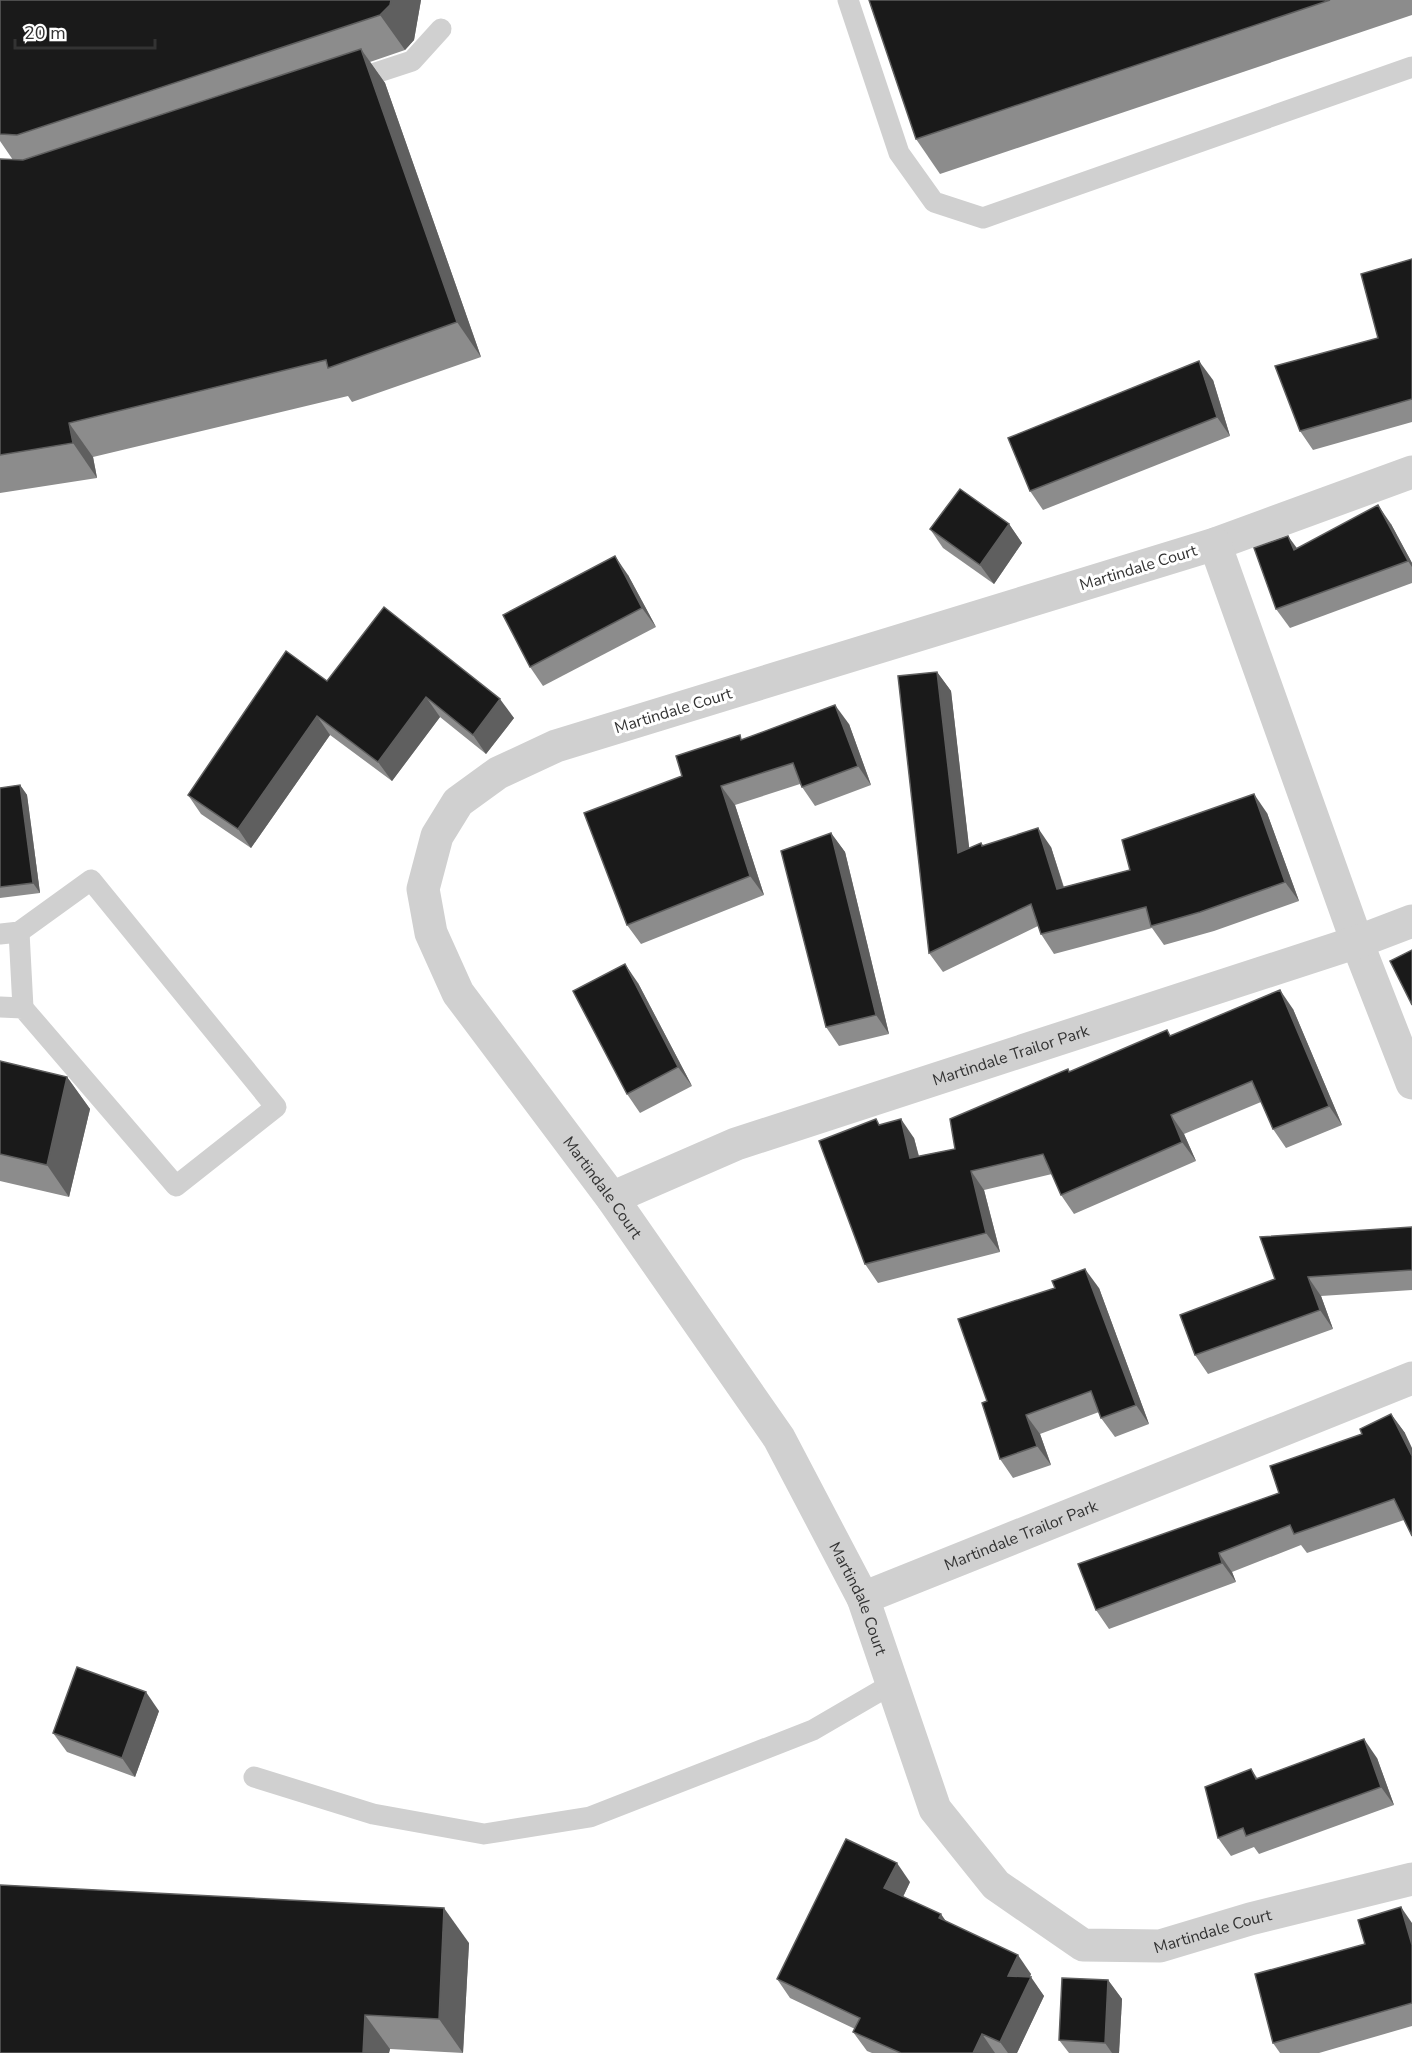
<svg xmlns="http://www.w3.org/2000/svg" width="1412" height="2053" font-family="'Nunito Sans',sans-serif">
	<rect width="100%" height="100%" fill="#fff"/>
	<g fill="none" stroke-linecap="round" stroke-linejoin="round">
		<g stroke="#d0d0d0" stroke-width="21">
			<path d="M 848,0 L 899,153 L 934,202 L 983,218 L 1412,67"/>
			<path d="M 351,81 L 412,61 L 441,29"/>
			<path d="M 19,932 L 23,1008"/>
			<path d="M 0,934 L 19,932 L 91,880 L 276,1107 L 176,1186 L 23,1008 L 0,1007"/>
			<path d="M 254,1777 L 373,1814 L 484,1834 L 590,1817 L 813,1730 L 892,1684"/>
		</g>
		<g stroke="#d0d0d0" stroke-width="33">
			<path id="s1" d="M 1412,472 L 1215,544 L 556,746 L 498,773 L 458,802 L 437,836 L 423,889 L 431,933 L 458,993 L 612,1198 L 779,1438 L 863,1598 L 935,1809 L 996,1885 L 1083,1945 L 1160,1946 L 1250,1919 L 1412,1879"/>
			<path d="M 1215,544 L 1357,942 L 1412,1083"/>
			<path id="s2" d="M 612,1198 L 736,1144 L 1357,942 L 1412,921"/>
			<path id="s3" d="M 863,1598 L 1412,1378"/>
		</g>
	</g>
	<g fill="#8c8c8c">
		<path d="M 0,0 L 421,0 L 414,40 L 405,50 L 370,62 L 385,83 L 481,357 L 352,402 L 348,396 L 93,457 L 97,478 L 0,493 L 0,159 L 13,160 L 0,141 Z"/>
		<path d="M 869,0 L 1412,0 L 1412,15 L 940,174 L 916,139 Z"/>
		<path d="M 1412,259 L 1412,422 L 1313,450 L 1300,431 L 1378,338 Z"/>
		<path d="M 1213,380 L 1230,436 L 1043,510 L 1030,491 Z"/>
		<path d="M 1009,524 L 1022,543 L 994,584 L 943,548 L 930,529 Z"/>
		<path d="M 1391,524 L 1412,563 L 1412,583 L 1290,628 L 1276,609 L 1297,548 Z"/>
		<path d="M 628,575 L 656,627 L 543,686 L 530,667 Z"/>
		<path d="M 384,607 L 514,718 L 486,754 L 440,717 L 392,781 L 330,735 L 251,848 L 201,814 L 188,795 L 327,681 Z"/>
		<path d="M 937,672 L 951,691 L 969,848 L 981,843 L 983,845 L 1051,847 L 1064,887 L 1130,870 L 1267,813 L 1299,901 L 1214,931 L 1164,945 L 1152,928 L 1054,954 L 1041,934 L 1038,926 L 943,972 L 929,953 Z"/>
		<path d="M 849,724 L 871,785 L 815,806 L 802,787 L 800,784 L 735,805 L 764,895 L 641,944 L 627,925 L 682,776 L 743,739 Z"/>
		<path d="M 20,785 L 27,795 L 40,893 L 0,898 L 0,788 Z"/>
		<path d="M 831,833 L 845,852 L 889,1034 L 839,1046 L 826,1027 Z"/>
		<path d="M 638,983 L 692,1086 L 640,1113 L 627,1094 Z"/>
		<path d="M 1293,1009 L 1342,1125 L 1286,1148 L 1273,1129 L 1261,1102 L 1184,1134 L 1196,1161 L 1074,1214 L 1061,1195 L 1052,1174 L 984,1190 L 1000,1252 L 878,1283 L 865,1264 L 880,1125 L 914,1138 L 919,1156 L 955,1149 L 1068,1069 L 1070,1072 L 1171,1035 Z"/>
		<path d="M 0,1061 L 67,1077 L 90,1109 L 69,1197 L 0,1181 Z"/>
		<path d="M 1412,1227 L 1412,1290 L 1321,1296 L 1333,1329 L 1208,1374 L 1195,1355 L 1180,1315 Z"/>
		<path d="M 1099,1288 L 1149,1424 L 1115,1437 L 1101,1418 L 1099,1412 L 1040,1434 L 1051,1465 L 1013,1478 L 1000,1459 L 987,1401 Z"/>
		<path d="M 1391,1414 L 1405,1433 L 1404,1520 L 1307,1553 L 1301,1545 L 1232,1572 L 1236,1582 L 1109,1629 L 1096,1610 L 1279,1493 Z"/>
		<path d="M 159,1711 L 135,1777 L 67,1752 L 53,1733 Z"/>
		<path d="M 1377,1758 L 1394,1805 L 1259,1854 L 1254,1847 L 1231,1856 L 1218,1838 L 1251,1769 L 1258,1779 Z"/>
		<path d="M 910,1882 L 903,1897 L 946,1921 L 1031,1974 L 1030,1977 L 1044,1996 L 1017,2053 L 872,2053 L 867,2051 L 853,2032 L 855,2029 L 790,1998 L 777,1979 Z"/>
		<path d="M 1412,1923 L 1412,2026 L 1319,2053 L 1280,2053 L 1273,2043 L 1365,1944 Z"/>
		<path d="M 469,1943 L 463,2053 L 390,2049 L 389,2053 L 0,2053 Z"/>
		<path d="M 1108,1980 L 1122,1999 L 1119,2053 L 1069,2053 L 1059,2040 Z"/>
	</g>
	<g fill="#5f5f5f">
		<path d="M 391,0 L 421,0 L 414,40 L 405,50 L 380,15 Z"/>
		<path d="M 361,49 L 385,83 L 481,357 L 457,322 Z"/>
		<path d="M 1199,361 L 1213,380 L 1230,436 L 1217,417 Z"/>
		<path d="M 69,423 L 93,457 L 97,478 L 73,443 Z"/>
		<path d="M 1378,505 L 1391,524 L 1412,563 L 1412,567 L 1408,561 Z"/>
		<path d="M 1009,524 L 1022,543 L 994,584 L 980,565 Z"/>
		<path d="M 1288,536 L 1302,555 L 1294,550 Z"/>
		<path d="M 615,556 L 628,575 L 656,627 L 642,608 Z"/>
		<path d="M 937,672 L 951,691 L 972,872 L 958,853 Z"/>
		<path d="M 426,697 L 440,717 L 392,781 L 378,762 Z"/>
		<path d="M 500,699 L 514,718 L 486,754 L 473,735 Z"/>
		<path d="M 835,705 L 849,724 L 871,785 L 858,766 Z"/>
		<path d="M 317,716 L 330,735 L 251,848 L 238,829 Z"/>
		<path d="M 20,785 L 27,795 L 40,893 L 33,883 Z"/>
		<path d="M 721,786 L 735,805 L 764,895 L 750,876 Z"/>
		<path d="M 1254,794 L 1267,813 L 1299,901 L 1285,882 Z"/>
		<path d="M 1038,828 L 1051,847 L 1070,908 L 1057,889 Z"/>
		<path d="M 831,833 L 845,852 L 889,1034 L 876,1015 Z"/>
		<path d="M 625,964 L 638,983 L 692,1086 L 678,1067 Z"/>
		<path d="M 1280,990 L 1293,1009 L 1342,1125 L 1329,1106 Z"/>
		<path d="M 67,1077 L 90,1109 L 69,1197 L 47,1165 Z"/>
		<path d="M 1171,1115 L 1184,1134 L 1196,1161 L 1182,1142 Z"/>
		<path d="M 901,1119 L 914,1138 L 924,1177 L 910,1158 Z"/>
		<path d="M 971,1171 L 984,1190 L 1000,1252 L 986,1233 Z"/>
		<path d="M 1085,1269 L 1099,1288 L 1149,1424 L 1136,1405 Z"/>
		<path d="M 1308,1277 L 1321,1296 L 1333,1329 L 1320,1310 Z"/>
		<path d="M 1391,1414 L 1405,1433 L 1412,1448 L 1412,1456 Z"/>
		<path d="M 1026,1415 L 1040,1434 L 1051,1465 L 1037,1446 Z"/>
		<path d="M 1219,1553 L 1232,1572 L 1236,1582 L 1222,1563 Z"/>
		<path d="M 146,1692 L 159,1711 L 135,1777 L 122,1758 Z"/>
		<path d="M 1364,1739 L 1377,1758 L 1394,1805 L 1381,1787 Z"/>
		<path d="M 897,1863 L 910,1882 L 898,1907 L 884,1888 Z"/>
		<path d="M 1401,1907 L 1412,1923 L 1412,1945 Z"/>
		<path d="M 444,1908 L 469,1943 L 463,2053 L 439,2019 Z"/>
		<path d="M 941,1914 L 954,1933 L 939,1918 Z"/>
		<path d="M 1018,1955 L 1031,1974 L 1021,1995 L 1008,1976 Z"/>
		<path d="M 1031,1977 L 1044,1996 L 1017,2053 L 1008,2053 L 1000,2042 Z"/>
		<path d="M 1108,1980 L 1122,1999 L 1119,2053 L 1112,2053 L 1105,2043 Z"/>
		<path d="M 365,2015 L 390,2049 L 389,2053 L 363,2053 Z"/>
		<path d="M 982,2034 L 995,2053 L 973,2053 Z"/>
	</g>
	<g fill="#1a1a1a" stroke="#5f5f5f" stroke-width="1.5">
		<path d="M 0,0 L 391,0 L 390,5 L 380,15 L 17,135 L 0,134 Z"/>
		<path d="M 869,0 L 1330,0 L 916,139 Z"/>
		<path d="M 361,49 L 457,322 L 328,368 L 326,360 L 69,423 L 73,443 L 0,455 L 0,159 L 23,160 Z"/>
		<path d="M 1412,259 L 1412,399 L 1300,431 L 1275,366 L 1378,338 L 1361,274 Z"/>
		<path d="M 1199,361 L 1217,417 L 1030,491 L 1008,438 Z"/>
		<path d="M 960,489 L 1009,524 L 980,565 L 930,529 Z"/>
		<path d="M 1378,505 L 1408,561 L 1276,609 L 1254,548 L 1288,536 L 1294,550 Z"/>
		<path d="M 615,556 L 642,608 L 530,667 L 503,615 Z"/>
		<path d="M 384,607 L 500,699 L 473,735 L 426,697 L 378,762 L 317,716 L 238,829 L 188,795 L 286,651 L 327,681 Z"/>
		<path d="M 937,672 L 958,853 L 981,843 L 982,846 L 1038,828 L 1057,889 L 1130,870 L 1122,840 L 1254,794 L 1285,882 L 1200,912 L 1151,926 L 1146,907 L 1041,934 L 1031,904 L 929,953 L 898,676 Z"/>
		<path d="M 835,705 L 858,766 L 802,787 L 793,763 L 721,786 L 750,876 L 627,925 L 584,813 L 682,776 L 676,756 L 740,735 L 741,740 Z"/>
		<path d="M 20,785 L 33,883 L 0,887 L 0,788 Z"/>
		<path d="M 831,833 L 876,1015 L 826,1027 L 781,851 Z"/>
		<path d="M 1412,950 L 1412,1005 L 1390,961 Z"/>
		<path d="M 625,964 L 678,1067 L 627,1094 L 573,991 Z"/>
		<path d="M 1280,990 L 1329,1106 L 1273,1129 L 1252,1081 L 1171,1115 L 1182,1142 L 1061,1195 L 1043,1154 L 971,1171 L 986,1233 L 865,1264 L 819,1141 L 876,1119 L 879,1125 L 901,1119 L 910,1158 L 955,1149 L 950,1119 L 1068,1069 L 1069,1072 L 1167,1030 L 1170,1036 Z"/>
		<path d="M 0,1061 L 67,1077 L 47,1165 L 0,1154 Z"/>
		<path d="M 1412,1227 L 1412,1270 L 1308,1277 L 1320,1310 L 1195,1355 L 1180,1315 L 1275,1279 L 1260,1237 Z"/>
		<path d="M 1085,1269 L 1136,1405 L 1101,1418 L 1091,1391 L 1026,1415 L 1037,1446 L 1000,1459 L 982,1403 L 987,1401 L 958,1319 L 1055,1288 L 1052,1281 Z"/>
		<path d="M 1391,1414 L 1412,1456 L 1412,1536 L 1394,1499 L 1294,1534 L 1290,1525 L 1219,1553 L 1222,1563 L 1096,1610 L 1078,1564 L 1279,1493 L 1270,1466 L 1362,1434 L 1360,1429 Z"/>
		<path d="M 77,1667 L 146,1692 L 122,1758 L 53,1733 Z"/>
		<path d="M 1364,1739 L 1381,1787 L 1246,1836 L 1243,1828 L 1218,1838 L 1205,1787 L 1251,1769 L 1256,1779 Z"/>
		<path d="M 846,1839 L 897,1863 L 884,1888 L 941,1914 L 939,1918 L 1018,1955 L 1008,1976 L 1031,1977 L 1000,2042 L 982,2034 L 973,2053 L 901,2053 L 853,2032 L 860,2018 L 777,1979 Z"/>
		<path d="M 0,1885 L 444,1908 L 439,2019 L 365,2015 L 363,2053 L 0,2053 Z"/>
		<path d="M 1401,1907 L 1412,1945 L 1412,2003 L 1273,2043 L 1255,1974 L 1365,1944 L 1358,1920 Z"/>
		<path d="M 1062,1978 L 1108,1980 L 1105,2043 L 1059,2040 Z"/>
	</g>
	<g text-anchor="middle" stroke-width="6" stroke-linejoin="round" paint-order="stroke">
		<g font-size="16" fill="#333" stroke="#fff">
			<text transform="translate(1138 567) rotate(-17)" y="6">Martindale Court</text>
			<text transform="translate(673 710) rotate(-17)" y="6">Martindale Court</text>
			<text dy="6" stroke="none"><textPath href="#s2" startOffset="424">Martindale Trailor Park</textPath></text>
			<text dy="6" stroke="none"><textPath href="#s1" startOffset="1460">Martindale Court</textPath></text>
			<text dy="6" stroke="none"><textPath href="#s3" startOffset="170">Martindale Trailor Park</textPath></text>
			<text dy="6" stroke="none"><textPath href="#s1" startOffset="1946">Martindale Court</textPath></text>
			<text dy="6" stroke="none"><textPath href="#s1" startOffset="2505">Martindale Court</textPath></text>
		</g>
	</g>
	<path d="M15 39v9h140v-9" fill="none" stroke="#333333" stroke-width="3"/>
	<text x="24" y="39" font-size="18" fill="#333333" stroke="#ffffff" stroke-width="4.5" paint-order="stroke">20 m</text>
</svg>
